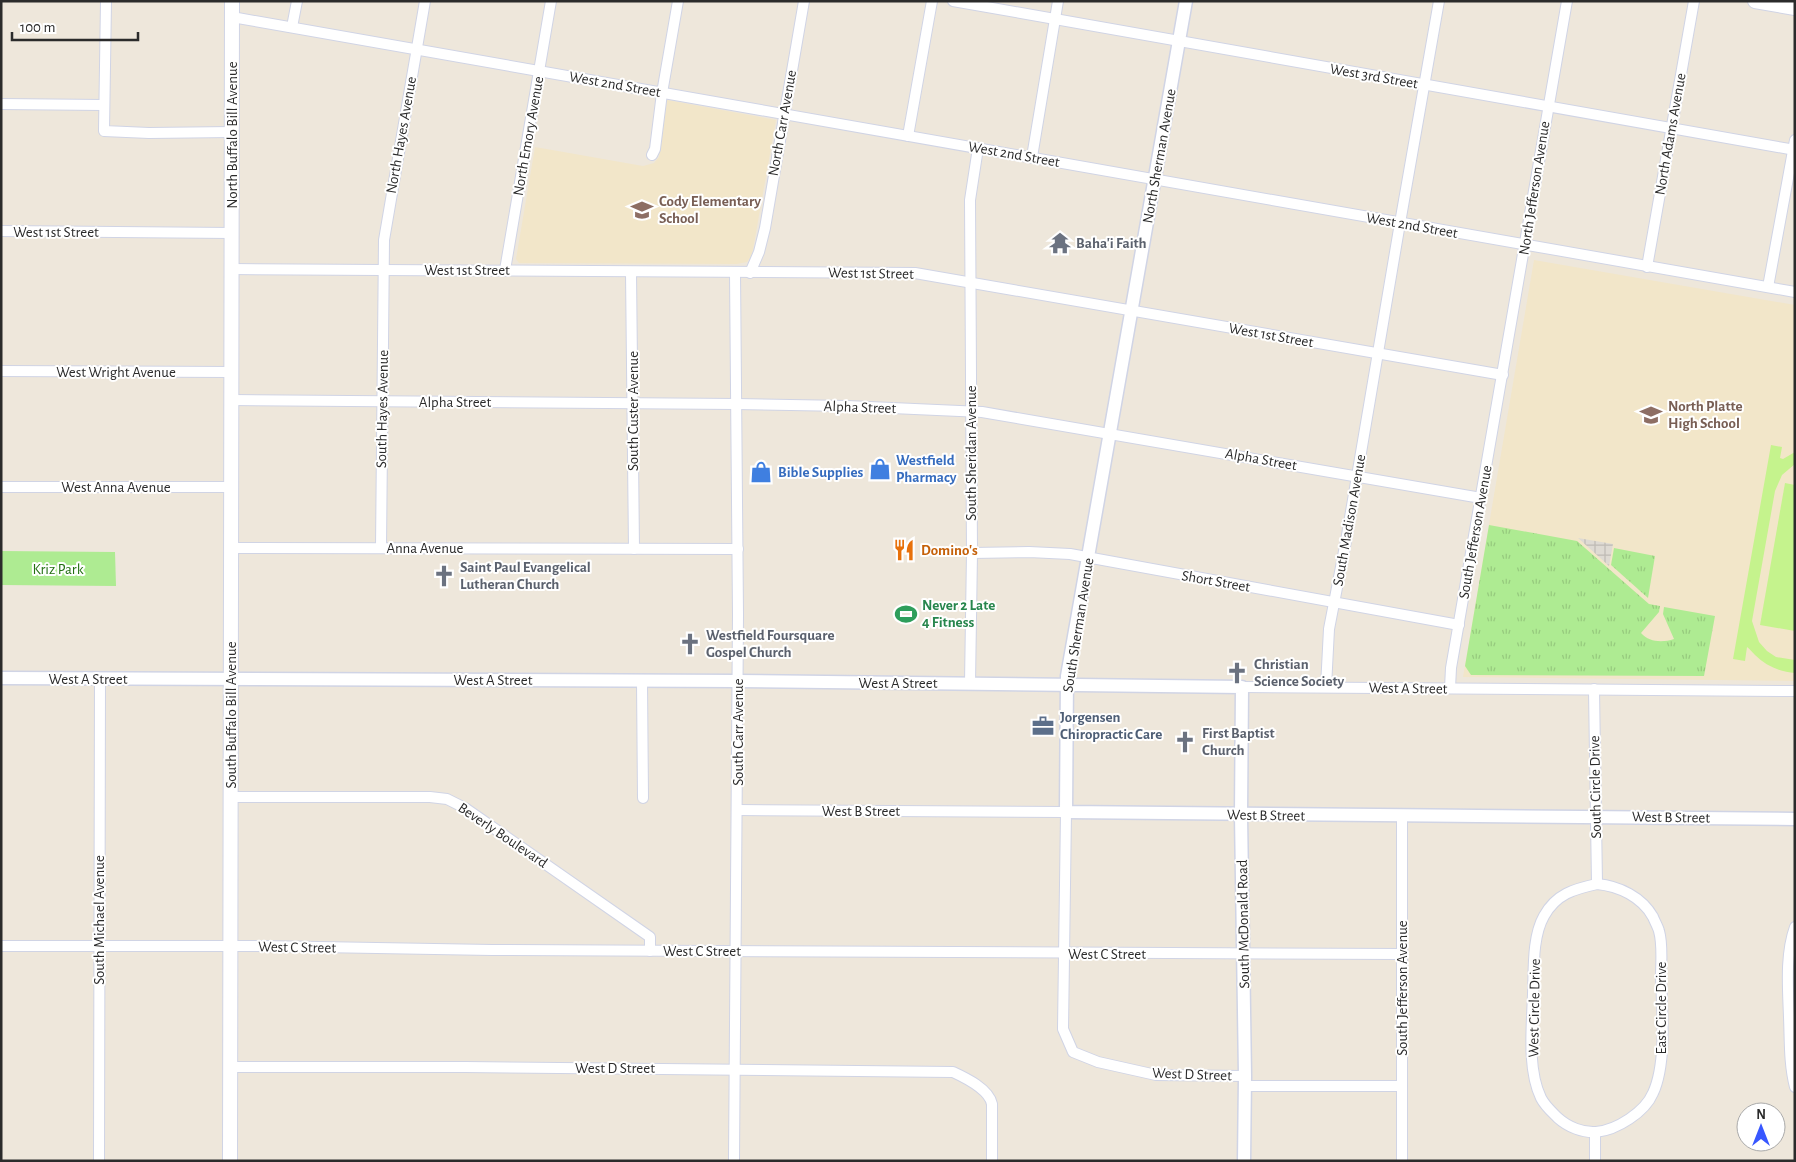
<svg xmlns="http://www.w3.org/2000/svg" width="1796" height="1162" font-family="'Alegreya Sans',sans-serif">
	<defs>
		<pattern id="grass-tufts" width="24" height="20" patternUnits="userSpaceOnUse" patternTransform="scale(1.25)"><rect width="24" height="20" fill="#aeeb92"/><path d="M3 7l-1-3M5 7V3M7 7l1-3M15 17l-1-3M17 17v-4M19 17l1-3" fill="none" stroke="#96ca7e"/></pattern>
		<pattern id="plaza-grid" width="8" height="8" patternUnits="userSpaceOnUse" patternTransform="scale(1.25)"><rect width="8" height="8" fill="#dedad3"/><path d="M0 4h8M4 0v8" fill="none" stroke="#bfbbb5"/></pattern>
	</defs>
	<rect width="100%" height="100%" fill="#eee7db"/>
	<g fill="#f2e6c9">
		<path d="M 667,100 L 776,120 L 752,255 L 747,262 L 737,264 L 519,263 L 516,259 L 535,147 L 643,166 L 654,163 L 659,157 Z"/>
		<path d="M 1534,260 L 1795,305 L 1795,681 L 1463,677 Z"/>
	</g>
	<g fill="url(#grass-tufts)">
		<path d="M 1489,525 L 1577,541 L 1649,604 L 1660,606 L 1659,612 L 1641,633 C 1649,642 1662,643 1674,639 L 1663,614 L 1664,607 L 1715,616 L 1704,676 L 1471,675 L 1465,666 Z"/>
		<path d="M 1614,548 L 1655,556 L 1648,598 L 1611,565 Z"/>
	</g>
	<path fill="#aeeb92" d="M 1,551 L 115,552 L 116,586 L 1,585 Z"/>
	<g fill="#c5f38d">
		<path d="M 1771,445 L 1782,447 L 1780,458 L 1783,459 L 1795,452 L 1795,464 L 1782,475 L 1775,491 L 1752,621 L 1759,642 L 1767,651 L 1776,657 L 1795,660 L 1795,673 C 1780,672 1766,666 1755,655 C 1752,652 1750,649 1747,647 L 1745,661 L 1733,659 Z"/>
		<path d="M 1785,483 L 1795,485 L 1795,631 L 1760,625 Z"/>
	</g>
	<path fill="url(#plaza-grid)" d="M 1578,538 L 1613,544 L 1609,566 Z"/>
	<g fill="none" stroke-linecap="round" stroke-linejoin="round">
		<g stroke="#d0d4e5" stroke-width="12">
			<g id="minor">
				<path d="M 106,1 L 104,131 L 149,133 L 232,132"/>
				<path d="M 953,1 L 1795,150"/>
				<path d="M 232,17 L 1795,292"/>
				<path d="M 292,27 L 297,1"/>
				<path d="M 1,104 L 103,105"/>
				<path d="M 908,136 L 932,1"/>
				<path d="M 652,155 L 655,149 L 662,93 L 678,1"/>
				<path d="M 1032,157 L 1058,1"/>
				<path d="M 1,231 L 232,233"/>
				<path d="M 1647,267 L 1694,1"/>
				<path d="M 231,269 L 915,273 L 1503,375"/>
				<path d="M 505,270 L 551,1"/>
				<path d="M 631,272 L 634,549"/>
				<path d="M 750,273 L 759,252 L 765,228 L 804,1"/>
				<path d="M 1768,287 L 1795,140"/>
				<path d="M 1,371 L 231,372"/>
				<path d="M 231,400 L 736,404 L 847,406 L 982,412 L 1481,498"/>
				<path d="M 1,487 L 231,487"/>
				<path d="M 231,548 L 738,549"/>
				<path d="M 381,548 L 384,240 L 425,1"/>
				<path d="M 972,553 L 1029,552 L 1070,554 L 1459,625"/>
				<path d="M 642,681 L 643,798"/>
				<path d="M 970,683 L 972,553 L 970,200 L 978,148"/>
				<path d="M 1242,687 L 1795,691"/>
				<path d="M 1326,687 L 1329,629 L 1346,541 L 1400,223 L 1439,1"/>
				<path d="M 1450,688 L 1451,668 L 1567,1"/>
				<path d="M 1594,689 L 1597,884"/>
				<path d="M 231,797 L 430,797 L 447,799 L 465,808 L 650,937 L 650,951"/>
				<path d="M 737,810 L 1066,812 L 1063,1029 L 1073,1052 L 1098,1062 L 1156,1075 L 1245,1076"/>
				<path d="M 1402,816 L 1402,1161"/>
				<path d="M 1597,884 C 1619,886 1642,897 1653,917 C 1655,922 1658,927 1659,931 C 1663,945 1661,962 1661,977 C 1662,1009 1667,1063 1653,1093 C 1645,1112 1617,1130 1596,1132 C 1583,1133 1568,1127 1558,1118 C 1552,1112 1545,1106 1541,1098 C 1527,1069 1532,1026 1533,994 C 1534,970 1532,937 1544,916 C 1556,894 1574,889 1597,884 Z"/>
				<path d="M 1795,927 C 1785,955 1788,988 1789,1017 C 1790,1040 1789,1064 1795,1087"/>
				<path d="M 1,946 L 261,946 L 492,950 L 1402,954"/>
				<path d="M 230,1067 L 465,1067 L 953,1072 C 966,1078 989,1089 992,1104 L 992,1161"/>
				<path d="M 1245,1086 L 1402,1086"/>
				<path d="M 1595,1132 L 1595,1161"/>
				<path d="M 99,1161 L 100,679"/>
				<path d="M 734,1161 L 738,615 L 735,273"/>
			</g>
		</g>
		<g stroke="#d0d4e5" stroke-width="15">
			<g id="tertiary">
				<path d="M 1186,1 L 1067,676 L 1066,812 C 1309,816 1552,815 1795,819"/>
				<path d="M 1,678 L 738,681 L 1242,687 L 1241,815 L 1245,1076 L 1244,1161"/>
			</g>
		</g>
		<g stroke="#d0d4e5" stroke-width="16">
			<g id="secondary">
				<path d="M 1755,1 L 1795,8"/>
				<path d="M 230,1161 L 232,1"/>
			</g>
		</g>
		<use href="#minor" stroke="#fff" stroke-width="10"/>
		<use href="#tertiary" stroke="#fff" stroke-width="12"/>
		<use href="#secondary" stroke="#fff" stroke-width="14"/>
	</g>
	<defs>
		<g id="school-bare" transform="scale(1.725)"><path d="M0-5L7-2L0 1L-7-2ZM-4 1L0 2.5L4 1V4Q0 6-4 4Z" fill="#8d6e63" stroke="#fff" stroke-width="2.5" paint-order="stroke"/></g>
		<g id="temple-bare" transform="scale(1.725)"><path d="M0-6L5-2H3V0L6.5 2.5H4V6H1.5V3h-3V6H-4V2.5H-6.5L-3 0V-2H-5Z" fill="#6b7280" stroke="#fff" stroke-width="2.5" paint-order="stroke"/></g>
		<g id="shop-bare" transform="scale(1.725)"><path d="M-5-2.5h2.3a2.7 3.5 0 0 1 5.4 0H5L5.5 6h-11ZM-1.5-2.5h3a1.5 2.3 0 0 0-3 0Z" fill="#3f7fe0" stroke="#fff" stroke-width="2.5" paint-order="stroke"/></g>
		<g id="restaurant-bare" transform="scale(1.725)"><path d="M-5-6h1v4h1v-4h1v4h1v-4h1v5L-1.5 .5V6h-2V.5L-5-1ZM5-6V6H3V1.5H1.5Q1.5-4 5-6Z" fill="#e8710a" stroke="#fff" stroke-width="2.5" paint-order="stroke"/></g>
		<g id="church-bare" transform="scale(1.725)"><path d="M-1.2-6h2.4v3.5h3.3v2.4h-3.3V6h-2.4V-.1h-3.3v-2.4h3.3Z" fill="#6b7280" stroke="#fff" stroke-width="2.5" paint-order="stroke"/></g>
		<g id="stadium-bare" transform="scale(1.725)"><path d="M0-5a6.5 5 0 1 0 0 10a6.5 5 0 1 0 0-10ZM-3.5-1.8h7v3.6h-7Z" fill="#2e9e5b" stroke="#fff" stroke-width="2.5" paint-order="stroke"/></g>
		<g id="office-bare" transform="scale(1.725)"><path d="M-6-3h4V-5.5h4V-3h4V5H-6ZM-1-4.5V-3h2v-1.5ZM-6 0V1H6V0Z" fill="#5c6f8a" stroke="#fff" stroke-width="2.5" paint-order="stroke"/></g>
	</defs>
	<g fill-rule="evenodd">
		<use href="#school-bare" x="642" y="210"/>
		<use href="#temple-bare" x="1060" y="243"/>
		<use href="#school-bare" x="1651" y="415"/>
		<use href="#shop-bare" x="880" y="469"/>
		<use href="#shop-bare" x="761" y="472"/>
		<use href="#restaurant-bare" x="904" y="550"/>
		<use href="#church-bare" x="444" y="576"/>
		<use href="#stadium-bare" x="906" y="614"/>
		<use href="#church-bare" x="690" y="644"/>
		<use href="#church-bare" x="1237" y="673"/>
		<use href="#office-bare" x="1043" y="726"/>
		<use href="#church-bare" x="1185" y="742"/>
	</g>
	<g text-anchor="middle" stroke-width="4" stroke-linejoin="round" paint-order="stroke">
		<g font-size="15" fill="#2b2b2b" stroke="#fff">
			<text transform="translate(1374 76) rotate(10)" y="5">West 3rd Street</text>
			<text transform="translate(615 84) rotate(10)" y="5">West 2nd Street</text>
			<text transform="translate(782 123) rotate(-80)" y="5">North Carr Avenue</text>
			<text transform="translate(1670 134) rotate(-80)" y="5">North Adams Avenue</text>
			<text transform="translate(232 135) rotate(-90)" y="5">North Buffalo Bill Avenue</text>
			<text transform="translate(401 135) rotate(-80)" y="5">North Hayes Avenue</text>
			<text transform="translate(528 136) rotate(-80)" y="5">North Emory Avenue</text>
			<text transform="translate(1014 154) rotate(10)" y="5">West 2nd Street</text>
			<text transform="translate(1159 156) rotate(-80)" y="5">North Sherman Avenue</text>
			<text transform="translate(1534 188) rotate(-81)" y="5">North Jefferson Avenue</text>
			<text transform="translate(1412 225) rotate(10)" y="5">West 2nd Street</text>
			<text x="56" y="237">West 1st Street</text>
			<text x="467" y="275">West 1st Street</text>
			<text transform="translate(871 273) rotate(1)" y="5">West 1st Street</text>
			<text transform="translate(1271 335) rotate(10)" y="5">West 1st Street</text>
			<text x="116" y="377">West Wright Avenue</text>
			<text x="455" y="407">Alpha Street</text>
			<text transform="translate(860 407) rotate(2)" y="5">Alpha Street</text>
			<text transform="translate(382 409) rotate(-89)" y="5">South Hayes Avenue</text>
			<text transform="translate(633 411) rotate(-90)" y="5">South Custer Avenue</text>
			<text transform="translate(971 453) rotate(-90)" y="5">South Sheridan Avenue</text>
			<text transform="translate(1261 459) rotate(10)" y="5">Alpha Street</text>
			<text x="116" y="492">West Anna Avenue</text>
			<text transform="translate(1349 520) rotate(-80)" y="5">South Madison Avenue</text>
			<text transform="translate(1475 532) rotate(-80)" y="5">South Jefferson Avenue</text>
			<text x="425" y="553">Anna Avenue</text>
			<text transform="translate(1216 581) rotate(10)" y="5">Short Street</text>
			<text transform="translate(1078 625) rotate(-81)" y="5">South Sherman Avenue</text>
			<text x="88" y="684">West A Street</text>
			<text x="493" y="685">West A Street</text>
			<text x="898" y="688">West A Street</text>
			<text transform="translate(1408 688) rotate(1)" y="5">West A Street</text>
			<text transform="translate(231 715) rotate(-90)" y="5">South Buffalo Bill Avenue</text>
			<text transform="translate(738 732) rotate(-90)" y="5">South Carr Avenue</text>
			<text transform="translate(1595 787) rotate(-91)" y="5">South Circle Drive</text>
			<text x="861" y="816">West B Street</text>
			<text transform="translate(1266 815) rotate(1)" y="5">West B Street</text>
			<text transform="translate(1671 817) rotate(1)" y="5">West B Street</text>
			<text transform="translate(503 835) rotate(34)" y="5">Beverly Boulevard</text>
			<text transform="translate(99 920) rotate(-90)" y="5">South Michael Avenue</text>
			<text transform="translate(1243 924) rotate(-91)" y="5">South McDonald Road</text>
			<text transform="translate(297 947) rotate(1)" y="5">West C Street</text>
			<text x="702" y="956">West C Street</text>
			<text x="1107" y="959">West C Street</text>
			<text transform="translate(1402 988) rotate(-90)" y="5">South Jefferson Avenue</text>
			<text transform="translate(1534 1008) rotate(-89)" y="5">West Circle Drive</text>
			<text transform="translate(1661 1008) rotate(-90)" y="5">East Circle Drive</text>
			<text x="615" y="1073">West D Street</text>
			<text transform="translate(1192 1074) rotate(2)" y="5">West D Street</text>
		</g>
		<g font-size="15" font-weight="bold" fill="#785e54" stroke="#fff" text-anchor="start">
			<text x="659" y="206">Cody Elementary<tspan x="659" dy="17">School</tspan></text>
			<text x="1668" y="411">North Platte<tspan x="1668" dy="17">High School</tspan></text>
		</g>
		<g font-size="15" font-weight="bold" fill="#5b616d" stroke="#fff" text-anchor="start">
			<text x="1076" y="248">Baha'i Faith</text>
			<text x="460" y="572">Saint Paul Evangelical<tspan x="460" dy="17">Lutheran Church</tspan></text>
			<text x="706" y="640">Westfield Foursquare<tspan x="706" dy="17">Gospel Church</tspan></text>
			<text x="1254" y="669">Christian<tspan x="1254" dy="17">Science Society</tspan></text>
			<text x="1202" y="738">First Baptist<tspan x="1202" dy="17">Church</tspan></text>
		</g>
		<g font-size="15" font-weight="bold" fill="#366cbe" stroke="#fff" text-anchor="start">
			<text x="896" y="465">Westfield<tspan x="896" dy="17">Pharmacy</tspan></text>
			<text x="778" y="477">Bible Supplies</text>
		</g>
		<g font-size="15" font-weight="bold" fill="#c56008" stroke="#fff" text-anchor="start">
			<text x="921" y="555">Domino's</text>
		</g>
		<g font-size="15" fill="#237012" stroke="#fff">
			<text x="58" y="574">Kriz Park</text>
		</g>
		<g font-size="15" font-weight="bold" fill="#27864d" stroke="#fff" text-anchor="start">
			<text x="922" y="610">Never 2 Late<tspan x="922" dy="17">4 Fitness</tspan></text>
		</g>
		<g font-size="15" font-weight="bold" fill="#4e5e75" stroke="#fff" text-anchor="start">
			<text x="1060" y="722">Jorgensen<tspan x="1060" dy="17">Chiropractic Care</tspan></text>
		</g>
	</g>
	<rect width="1796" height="1162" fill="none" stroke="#2b2b2b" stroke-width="5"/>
	<g transform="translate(1761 1127)"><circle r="24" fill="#ffffff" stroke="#aaaaaa"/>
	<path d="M0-4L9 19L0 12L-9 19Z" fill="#3857ff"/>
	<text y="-8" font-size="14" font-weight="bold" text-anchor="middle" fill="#2b2b2b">N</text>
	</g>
	<path d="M12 32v8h126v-8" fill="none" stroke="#2b2b2b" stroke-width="2.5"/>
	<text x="20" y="32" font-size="15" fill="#2b2b2b" stroke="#ffffff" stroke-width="4" paint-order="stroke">100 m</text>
</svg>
